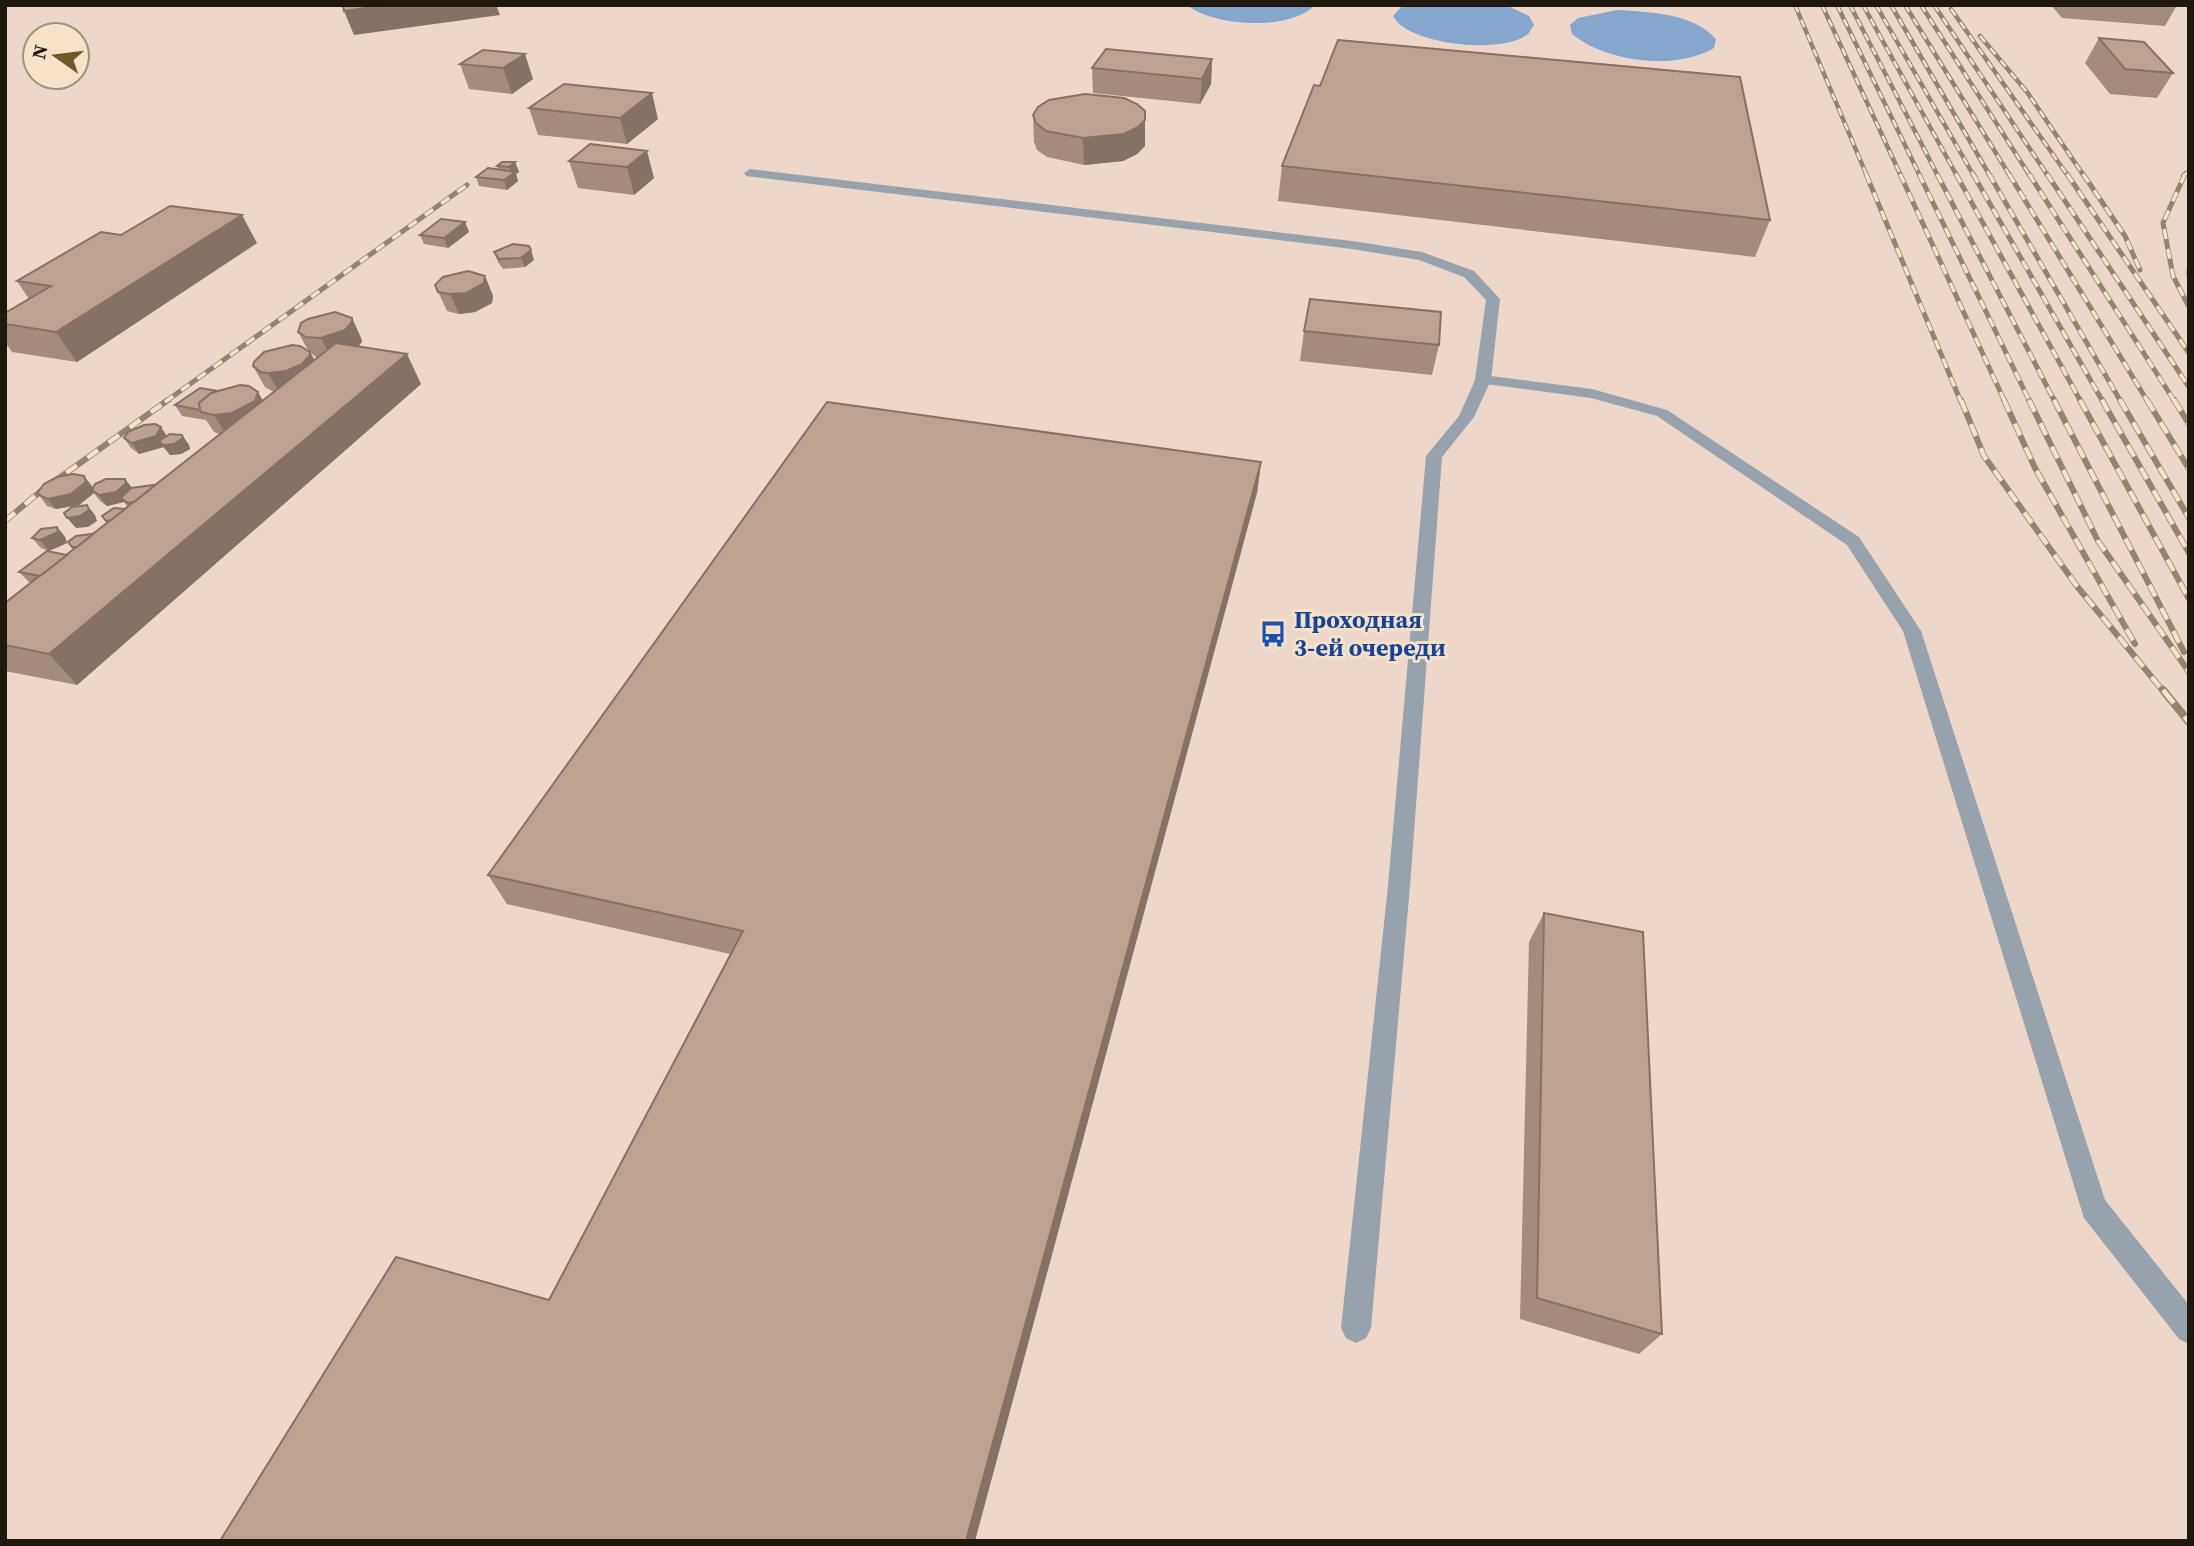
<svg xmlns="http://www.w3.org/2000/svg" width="2194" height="1546" font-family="'Source Serif 4',serif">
	<rect width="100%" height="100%" fill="#f5e2c7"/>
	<path fill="#edd6ca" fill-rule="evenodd" d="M 5,5 L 2189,5 L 2189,1541 L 5,1541 ZM 35,35 L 77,35 L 77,77 L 35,77 Z"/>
	<g fill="#85a7ce">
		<path d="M 1187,5 L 1315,5 C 1291,31 1214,27 1187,5 Z"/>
		<path d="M 1403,5 L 1506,5 L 1529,16 L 1534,25 C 1533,25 1529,34 1528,34 C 1504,55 1407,45 1393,16 Z"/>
		<path d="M 1617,10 C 1650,12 1693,13 1716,39 L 1714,48 C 1675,71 1606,62 1572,34 L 1570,25 L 1578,18 Z"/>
	</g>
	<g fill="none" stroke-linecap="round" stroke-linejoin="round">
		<path fill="#98a2ac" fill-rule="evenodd" d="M 750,169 L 1352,241 L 1422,252 L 1474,271 L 1500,299 L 1491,380 L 1474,417 L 1442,457 L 1410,886 L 1371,1328 L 1366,1338 L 1356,1343 L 1346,1338 L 1341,1328 L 1388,886 L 1426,456 L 1459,416 L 1475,380 L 1486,300 L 1464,277 L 1419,260 L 1352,249 L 746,176 L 744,173 Z"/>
		<path fill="#98a2ac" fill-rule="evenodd" d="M 1483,375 L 1592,389 L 1667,410 L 1859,537 L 1921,631 L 2105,1200 L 2189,1305 L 2189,1344 L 2179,1339 L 2084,1218 L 1903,631 L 1847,545 L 1657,416 L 1591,398 L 1478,383 L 1475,380 Z"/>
		<g stroke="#918471" stroke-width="4.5">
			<g id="rail-far3">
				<path d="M 1795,5 L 1867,176"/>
				<path d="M 1822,5 L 1901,176"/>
				<path d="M 1837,5 L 1920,176"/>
				<path d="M 1850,5 L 1938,176"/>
				<path d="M 1863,5 L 1957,176"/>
				<path d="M 1876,5 L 1974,176"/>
				<path d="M 1891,5 L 1990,176"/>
				<path d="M 1905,5 L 2010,176"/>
				<path d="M 1921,5 L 2030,176"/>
				<path d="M 1934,5 L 2048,176"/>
				<path d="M 1951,9 L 2068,176"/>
				<path d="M 1980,36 L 2027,92 L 2084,176"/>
				<path d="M 2183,176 L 2189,171"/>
			</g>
		</g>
		<g stroke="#918471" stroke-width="5">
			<g id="rail-far2">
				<path d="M 1866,174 L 1961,402"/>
				<path d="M 1900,174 L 2005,402"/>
				<path d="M 1919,174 L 2030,402"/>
				<path d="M 1937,174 L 2055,402"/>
				<path d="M 1956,174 L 2081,402"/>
				<path d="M 1973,174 L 2103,402"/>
				<path d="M 1989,174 L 2121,402"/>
				<path d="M 2009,174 L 2148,402"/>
				<path d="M 2029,174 L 2175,402"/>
				<path d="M 2047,174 L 2189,387"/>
				<path d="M 2067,174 L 2189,353"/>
				<path d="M 2083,174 L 2125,236 L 2140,270"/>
				<path d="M 2185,174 L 2163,223 L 2173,276 L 2189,307"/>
				<path d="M 2189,270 L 2189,276"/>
				<path d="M 165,402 L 467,185"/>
			</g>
		</g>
		<g stroke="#918471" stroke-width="6">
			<g id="rail-far1">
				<path d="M 1961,400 L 1984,456 L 2076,585 L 2164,692"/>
				<path d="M 2004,400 L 2035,468 L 2135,644"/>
				<path d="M 2029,400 L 2098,541 L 2189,672"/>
				<path d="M 2054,400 L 2184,652"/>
				<path d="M 2080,400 L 2189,599"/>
				<path d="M 2102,400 L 2189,553"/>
				<path d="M 2120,400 L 2189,518"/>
				<path d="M 2147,400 L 2189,469"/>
				<path d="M 2174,400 L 2189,424"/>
				<path d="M 5,521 L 41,491 L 168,400"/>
			</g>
		</g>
		<g stroke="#918471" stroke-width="8">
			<path id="rail" d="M 2163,690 L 2189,722"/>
		</g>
		<use href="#rail-far3" stroke="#f5e2c7" stroke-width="2.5" stroke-dasharray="8" stroke-linecap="butt"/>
		<use href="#rail-far2" stroke="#f5e2c7" stroke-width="3.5" stroke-dasharray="10" stroke-linecap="butt"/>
		<use href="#rail-far1" stroke="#f5e2c7" stroke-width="4.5" stroke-dasharray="13" stroke-linecap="butt"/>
		<use href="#rail" stroke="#f5e2c7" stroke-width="5" stroke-dasharray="17" stroke-linecap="butt"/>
	</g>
	<g fill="#a38b7d" fill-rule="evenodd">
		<path d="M 2051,5 L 2177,5 L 2165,26 L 2062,18 Z"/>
		<path d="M 2099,38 L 2173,73 L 2157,98 L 2110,94 L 2085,63 Z"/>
		<path d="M 483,50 L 533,79 L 512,94 L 469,89 L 460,64 Z"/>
		<path d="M 1212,59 L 1211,84 L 1200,104 L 1093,93 L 1092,68 Z"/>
		<path d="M 529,108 L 658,119 L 627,144 L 538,135 Z"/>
		<path d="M 1033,115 L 1145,146 L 1137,154 L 1123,161 L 1084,165 L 1047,157 L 1037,150 L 1034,142 Z"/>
		<path d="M 590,144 L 654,178 L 634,195 L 578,188 L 569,161 Z"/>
		<path d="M 515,162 L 519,172 L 516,174 L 518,181 L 507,190 L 479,186 L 476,177 L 498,170 L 497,166 Z"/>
		<path d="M 1282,166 L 1770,220 L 1755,257 L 1278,201 Z"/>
		<path d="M 465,222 L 469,232 L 448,248 L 424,244 L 420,235 Z"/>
		<path d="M 121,235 L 257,243 L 77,362 L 12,352 L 5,342 L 5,313 L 29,299 L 17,281 Z"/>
		<path d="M 494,252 L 534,260 L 525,267 L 503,269 L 498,262 Z"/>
		<path d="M 485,276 L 493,296 L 492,303 L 475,312 L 459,314 L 447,311 L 435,285 Z"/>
		<path d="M 352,318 L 361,338 L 362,342 L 358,346 L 421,384 L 77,685 L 5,671 L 5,603 L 31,583 L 29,582 L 19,572 L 67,555 L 73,549 L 68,542 L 93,534 L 107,523 L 102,516 L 125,509 L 128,507 L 124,502 L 107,506 L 100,501 L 94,493 L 79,505 L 56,509 L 47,506 L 39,495 L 92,486 L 93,489 L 155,486 L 220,434 L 214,432 L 206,420 L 182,416 L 175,405 L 263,401 L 274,392 L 265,387 L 253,366 L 308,350 L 298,332 ZM 311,353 L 316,357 L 319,357 L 314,360 Z"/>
		<path d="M 1304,331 L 1439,345 L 1432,375 L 1300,361 Z"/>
		<path d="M 182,435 L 189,445 L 190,449 L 181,454 L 170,455 L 163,447 L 139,454 L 131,448 L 124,438 Z"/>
		<path d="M 1261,462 L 1257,493 L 549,1300 L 730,954 L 507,904 L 488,875 Z"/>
		<path d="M 57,527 L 65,537 L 67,543 L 49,551 L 41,548 L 32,538 Z"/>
		<path d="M 1544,913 L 1662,1334 L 1639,1354 L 1520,1319 L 1529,942 Z"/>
	</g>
	<g fill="#857166">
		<path d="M 386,5 L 496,5 L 500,15 L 354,35 L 344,11 Z"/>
		<path d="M 525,54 L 533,79 L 512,94 L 503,68 Z"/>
		<path d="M 1212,59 L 1211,84 L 1200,104 L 1202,79 Z"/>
		<path d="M 652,93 L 658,119 L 627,144 L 620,118 Z"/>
		<path d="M 1145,120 L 1145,146 L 1137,154 L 1123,161 L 1084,165 L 1083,138 Z"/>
		<path d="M 647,151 L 654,178 L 634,195 L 627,167 Z"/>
		<path d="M 515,162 L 519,172 L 516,174 L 518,181 L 507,190 L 504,180 L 512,174 L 509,167 Z"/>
		<path d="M 242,215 L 257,243 L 77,362 L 56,332 Z"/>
		<path d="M 465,222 L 469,232 L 448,248 L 444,238 Z"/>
		<path d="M 531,250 L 534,260 L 525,267 L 521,258 Z"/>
		<path d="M 485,276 L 493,296 L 492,303 L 475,312 L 459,314 L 450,294 Z"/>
		<path d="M 352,318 L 361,338 L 362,342 L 355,350 L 331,358 L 321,338 Z"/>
		<path d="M 310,352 L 321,372 L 280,393 L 268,373 Z"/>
		<path d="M 407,354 L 421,384 L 77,685 L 49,654 Z"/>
		<path d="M 258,392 L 270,413 L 227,436 L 214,415 Z"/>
		<path d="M 161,427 L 168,438 L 182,435 L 189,445 L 190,449 L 181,454 L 170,455 L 160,441 L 164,447 L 139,454 L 132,443 Z"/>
		<path d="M 1261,462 L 1257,493 L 975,1541 L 966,1541 Z"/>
		<path d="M 84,476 L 92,486 L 94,493 L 79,505 L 56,509 L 48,499 Z"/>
		<path d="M 125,479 L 133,489 L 121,498 L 124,502 L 107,506 L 99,495 Z"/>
		<path d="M 87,505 L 95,515 L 97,521 L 88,527 L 76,528 L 67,518 Z"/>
		<path d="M 57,527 L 65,537 L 67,543 L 49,551 L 40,540 Z"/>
	</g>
	<g fill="#bea291" stroke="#857166" stroke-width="2">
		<path d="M 343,5 L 386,5 L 344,11 Z"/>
		<path d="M 2099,38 L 2144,42 L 2173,73 L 2125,69 Z"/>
		<path d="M 1338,40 L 1740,77 L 1770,220 L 1282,166 L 1314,85 L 1320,86 Z"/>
		<path d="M 1106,49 L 1212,59 L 1202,79 L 1092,68 Z"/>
		<path d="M 483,50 L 525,54 L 503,68 L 460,64 Z"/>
		<path d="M 564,84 L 652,93 L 620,118 L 529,108 Z"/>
		<path d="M 1085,94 L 1124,98 L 1137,104 L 1145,111 L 1145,120 L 1138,127 L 1124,134 L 1083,138 L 1046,131 L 1036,123 L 1033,115 L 1038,107 L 1049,100 Z"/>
		<path d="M 590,144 L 647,151 L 627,167 L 569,161 Z"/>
		<path d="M 502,162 L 515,162 L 509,167 L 497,166 Z"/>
		<path d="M 488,168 L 515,172 L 504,180 L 476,177 Z"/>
		<path d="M 170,206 L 242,215 L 56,332 L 5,324 L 5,313 L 51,286 L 17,281 L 101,232 L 121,235 Z"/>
		<path d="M 441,219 L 465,222 L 444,238 L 420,235 Z"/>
		<path d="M 513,244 L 529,246 L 531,250 L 521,258 L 499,259 L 494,252 Z"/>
		<path d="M 468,271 L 485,276 L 484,283 L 466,293 L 450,294 L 438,292 L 435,285 L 443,277 Z"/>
		<path d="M 1310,299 L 1441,312 L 1439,345 L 1304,331 Z"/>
		<path d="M 335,312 L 352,318 L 352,322 L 345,330 L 321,338 L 306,337 L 298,332 L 301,323 L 308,319 Z"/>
		<path d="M 336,343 L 407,354 L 49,654 L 5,645 L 5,603 Z"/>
		<path d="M 292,345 L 300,346 L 310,352 L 310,355 L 302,364 L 286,371 L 268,373 L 261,372 L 253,366 L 254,362 L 264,352 Z"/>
		<path d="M 240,385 L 249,386 L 258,392 L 255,401 L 232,413 L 214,415 L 201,412 L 199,408 L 199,403 L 211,393 Z"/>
		<path d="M 200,388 L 218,391 L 211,393 L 199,403 L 200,410 L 175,405 Z"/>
		<path d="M 827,402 L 1261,462 L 966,1541 L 220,1541 L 396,1257 L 549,1300 L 743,931 L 488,875 Z"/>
		<path d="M 155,424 L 161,427 L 156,436 L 132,443 L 124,438 L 128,432 L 144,425 Z"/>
		<path d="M 170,434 L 182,435 L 183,438 L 174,444 L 163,445 L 159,441 Z"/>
		<path d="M 73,474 L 84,476 L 86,482 L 71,494 L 48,499 L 39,495 L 38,492 L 44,484 L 57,477 Z"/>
		<path d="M 106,479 L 125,479 L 126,483 L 116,492 L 99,495 L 92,490 L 95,484 Z"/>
		<path d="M 154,485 L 154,486 L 134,502 L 128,503 L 121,498 L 131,488 Z"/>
		<path d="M 87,505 L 89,510 L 80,516 L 67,518 L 64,513 L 72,507 Z"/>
		<path d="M 114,508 L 125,509 L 111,520 L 106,521 L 102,516 Z"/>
		<path d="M 57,527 L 58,532 L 40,540 L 32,538 L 41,529 Z"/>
		<path d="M 92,534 L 92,535 L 77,547 L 72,547 L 68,542 L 76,536 Z"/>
		<path d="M 47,551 L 67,555 L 40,576 L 19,572 Z"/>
		<path d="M 1544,913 L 1643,932 L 1662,1334 L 1537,1298 Z"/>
	</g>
	<defs>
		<g id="bus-bare" transform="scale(2.1)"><path d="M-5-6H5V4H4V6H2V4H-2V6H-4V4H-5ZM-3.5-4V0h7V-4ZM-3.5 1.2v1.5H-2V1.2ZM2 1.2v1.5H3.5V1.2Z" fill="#1a4fb4" stroke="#f5e2c7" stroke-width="2.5" paint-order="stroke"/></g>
	</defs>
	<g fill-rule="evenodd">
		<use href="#bus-bare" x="1273" y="634"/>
	</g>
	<g text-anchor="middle" stroke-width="6" stroke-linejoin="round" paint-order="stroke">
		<g font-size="24" font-weight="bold" fill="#164399" stroke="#f5e2c7" text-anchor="start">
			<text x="1294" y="628">Проходная<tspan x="1294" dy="28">3-ей очереди</tspan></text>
		</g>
	</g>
	<rect width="2194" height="1546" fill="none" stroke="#1f180f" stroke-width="14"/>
	<g transform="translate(56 56) rotate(284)"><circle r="33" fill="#f5e2c7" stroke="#9f917d" stroke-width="2"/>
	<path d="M0-5L12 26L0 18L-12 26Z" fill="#6a5b28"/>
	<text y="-10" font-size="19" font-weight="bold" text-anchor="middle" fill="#1f180f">N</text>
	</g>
</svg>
